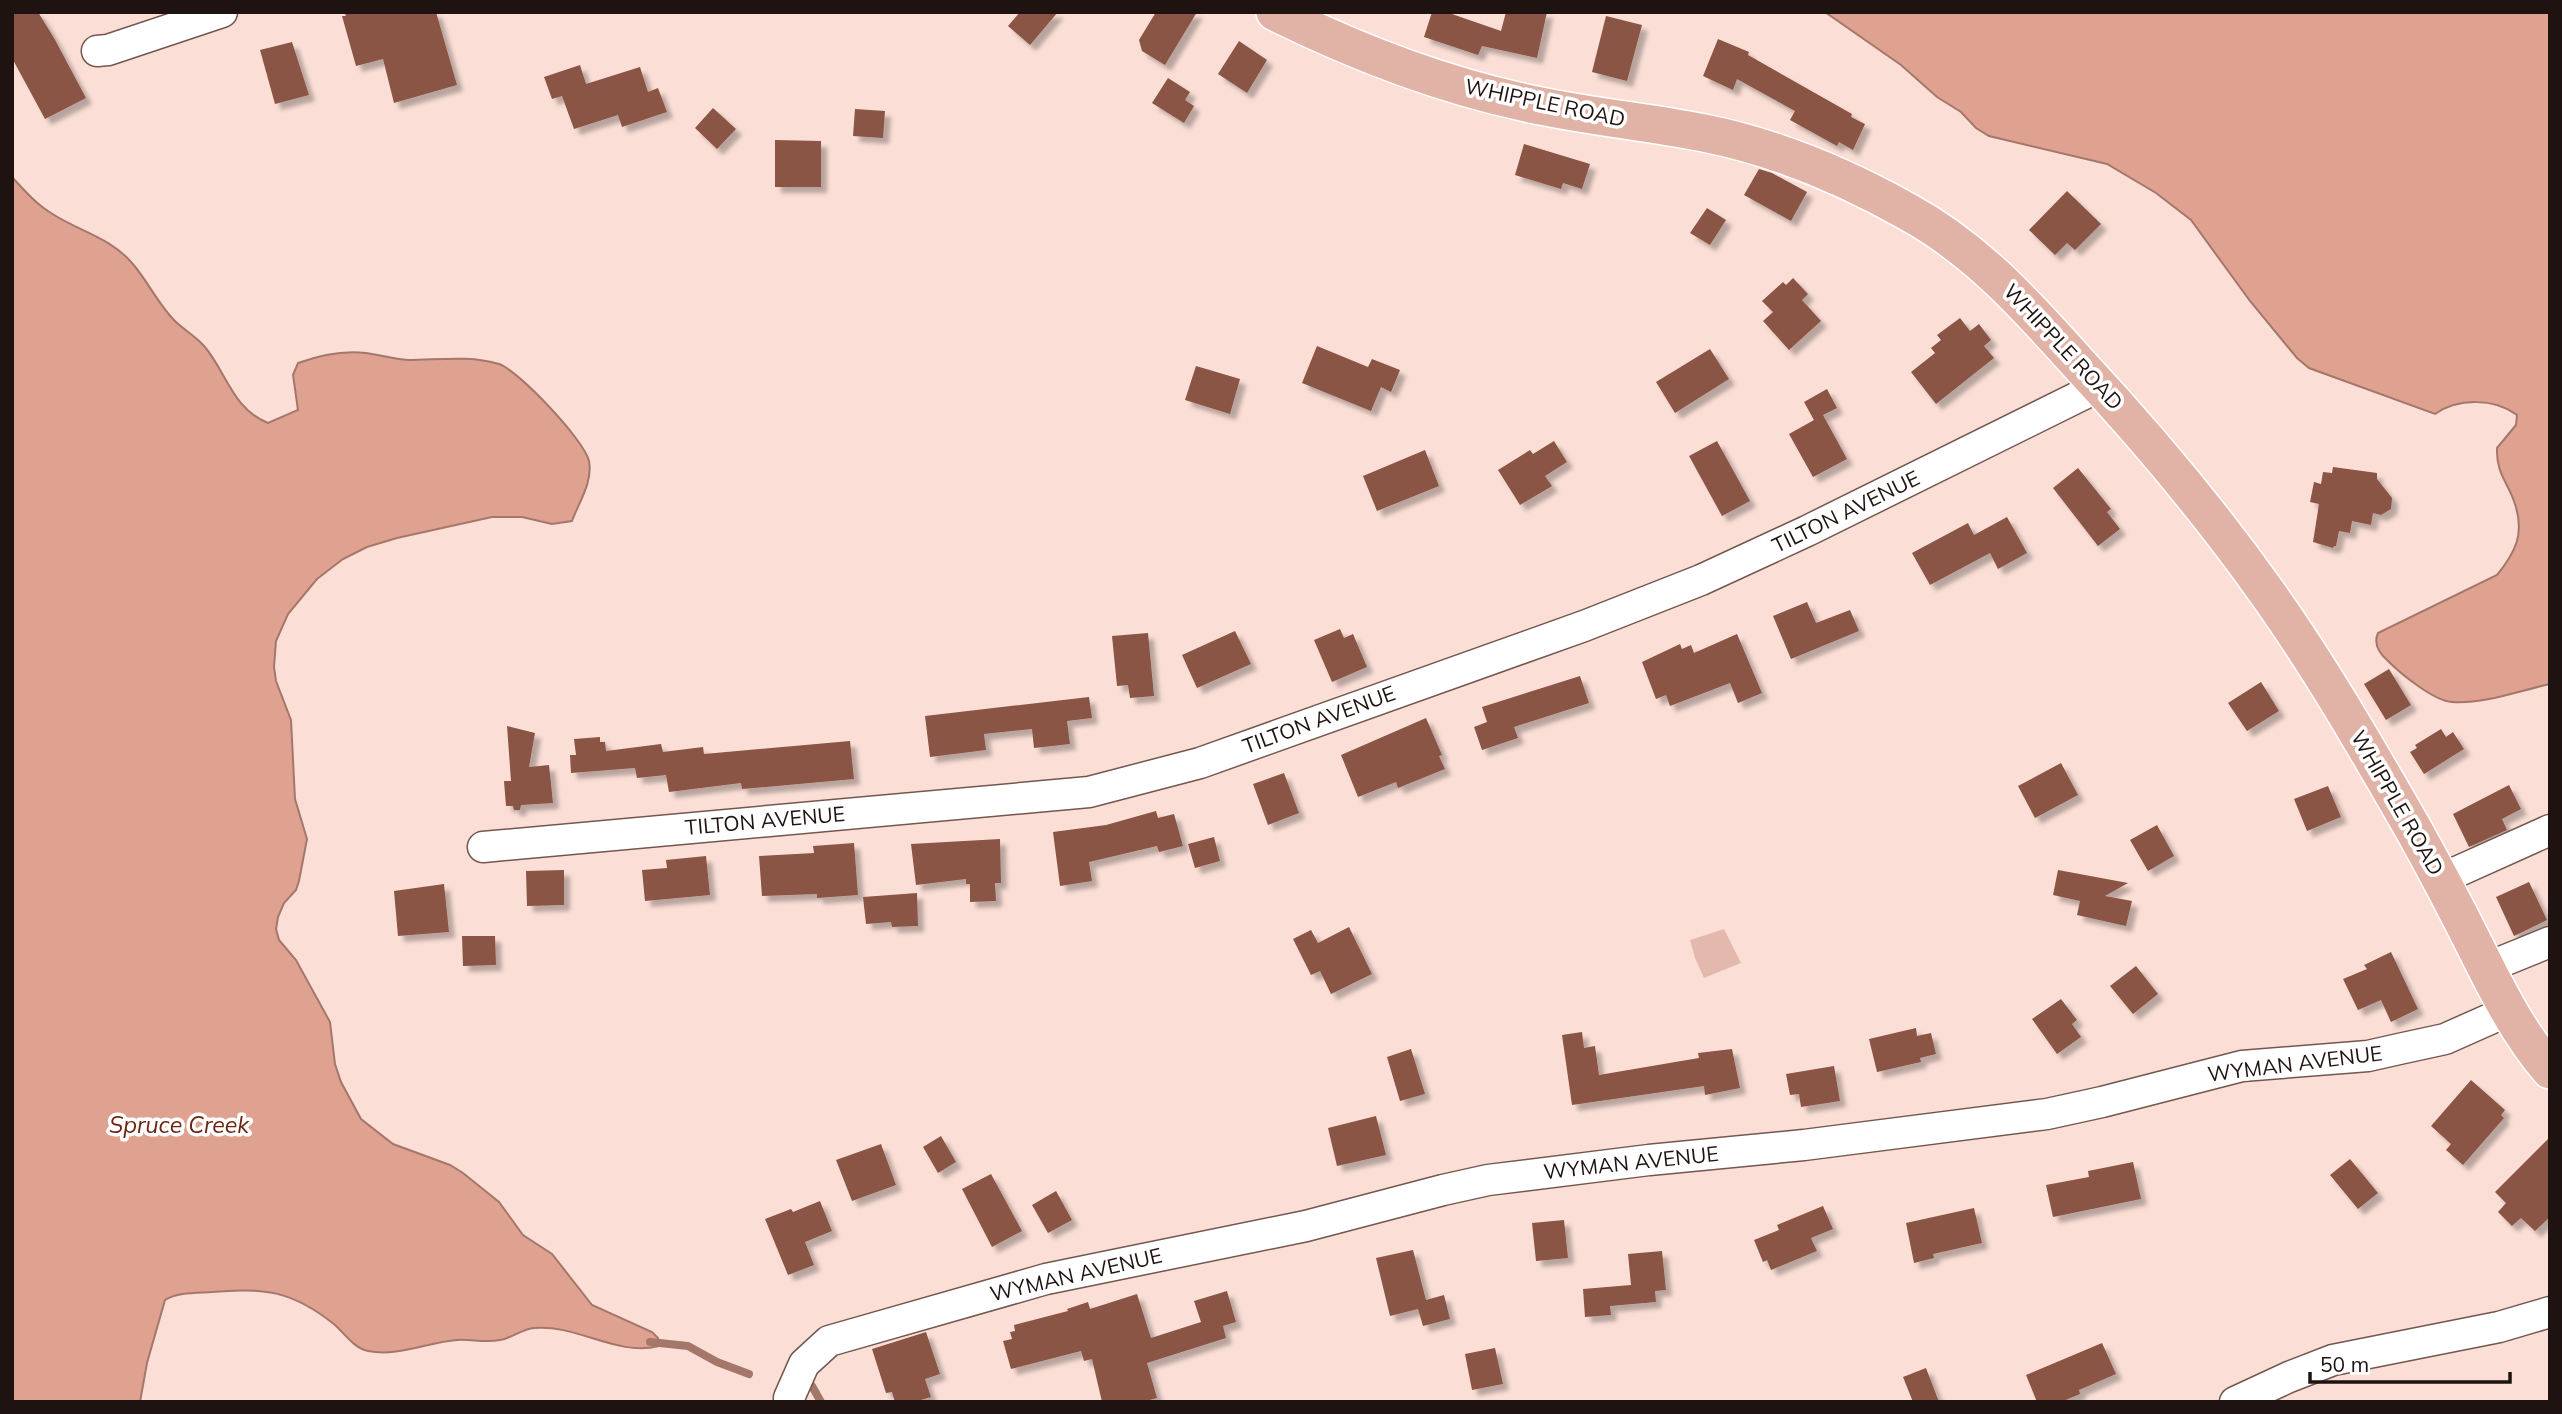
<svg xmlns="http://www.w3.org/2000/svg" width="2562" height="1414" font-family="Mulish,sans-serif">
	<defs>
		<filter id="shadow"><feDropShadow dx="6" dy="6" stdDeviation="2" flood-color="#0004"/></filter>
	</defs>
	<rect width="100%" height="100%" fill="#fbdfd7"/>
	<path fill="#e4b9ad" d="M 1724,929 L 1741,963 L 1704,978 L 1695,958 L 1690,940 Z"/>
	<g fill="#dfa291" stroke="#a5776a" stroke-width="2">
		<path d="M 1825,12 L 2550,12 L 2550,684 C 2518,691 2485,704 2452,702 C 2434,701 2401,674 2388,661 C 2380,654 2373,644 2378,633 L 2497,575 C 2515,553 2525,534 2515,504 C 2508,482 2496,474 2497,448 L 2516,425 L 2517,415 C 2494,398 2458,398 2435,414 L 2309,368 L 2297,358 L 2250,301 L 2191,220 L 2156,193 L 2107,164 L 1989,136 L 1976,128 L 1961,112 L 1937,97 L 1901,65 Z"/>
		<path d="M 12,177 C 24,190 36,204 51,213 C 78,231 110,237 132,263 C 147,280 157,302 173,319 C 182,329 196,336 205,347 C 227,374 233,409 268,423 L 298,410 L 293,375 L 298,363 C 320,355 342,350 366,353 C 380,355 394,359 408,360 C 439,360 468,355 499,364 C 518,370 585,441 589,461 C 593,482 579,502 572,521 L 552,524 L 522,517 L 492,517 L 397,538 L 367,547 L 343,559 L 317,579 L 288,614 L 276,641 L 274,667 L 276,681 L 291,720 L 295,799 L 307,839 L 299,881 L 296,890 L 284,903 L 278,917 L 276,929 L 279,940 L 296,960 L 330,1022 L 335,1064 L 341,1082 L 361,1119 L 393,1144 L 450,1165 L 463,1173 L 499,1202 L 523,1235 L 552,1254 L 592,1305 L 652,1332 L 658,1338 L 659,1346 C 617,1357 577,1324 534,1328 C 522,1329 512,1338 500,1340 C 486,1343 471,1339 457,1340 C 428,1342 398,1357 368,1351 C 354,1348 345,1334 335,1325 C 293,1291 264,1287 212,1292 C 198,1293 177,1292 165,1300 L 147,1363 L 140,1402 L 12,1402 Z"/>
	</g>
	<g fill="none" stroke-linecap="round" stroke-linejoin="round">
		<g stroke="#a5776a" stroke-width="8">
			<path d="M 650,1342 L 688,1346 L 717,1362 L 749,1374"/>
			<path d="M 812,1386 L 821,1402"/>
		</g>
	</g>
	<g fill="#8a5444" filter="url(#shadow)">
		<path d="M 12,12 L 38,12 L 54,38 L 86,98 L 45,119 L 12,58 Z"/>
		<path d="M 344,12 L 436,12 L 457,85 L 394,103 L 383,59 L 356,66 L 342,16 L 346,16 Z"/>
		<path d="M 1020,12 L 1058,12 L 1030,45 L 1008,26 Z"/>
		<path d="M 1156,12 L 1197,12 L 1165,65 L 1142,51 L 1139,40 Z"/>
		<path d="M 1432,12 L 1446,12 L 1501,31 L 1506,12 L 1547,12 L 1537,58 L 1482,46 L 1478,55 L 1424,37 Z"/>
		<path d="M 1606,16 L 1642,25 L 1627,81 L 1592,72 Z"/>
		<path d="M 1718,39 L 1749,52 L 1748,55 L 1852,114 L 1851,117 L 1865,124 L 1853,150 L 1839,142 L 1837,146 L 1790,120 L 1795,111 L 1737,79 L 1733,90 L 1703,76 Z"/>
		<path d="M 1239,41 L 1267,60 L 1247,93 L 1218,74 Z"/>
		<path d="M 292,42 L 309,95 L 275,104 L 260,50 Z"/>
		<path d="M 580,65 L 586,84 L 640,67 L 648,92 L 658,88 L 667,112 L 622,127 L 618,115 L 574,129 L 562,96 L 552,99 L 544,77 Z"/>
		<path d="M 1168,78 L 1190,92 L 1185,100 L 1194,106 L 1184,123 L 1152,103 Z"/>
		<path d="M 713,108 L 736,129 L 717,149 L 695,128 Z"/>
		<path d="M 855,109 L 885,111 L 883,138 L 853,136 Z"/>
		<path d="M 775,140 L 821,141 L 821,187 L 775,187 Z"/>
		<path d="M 1524,144 L 1590,164 L 1582,189 L 1563,183 L 1561,189 L 1515,175 Z"/>
		<path d="M 1759,169 L 1772,173 L 1807,192 L 1791,221 L 1744,195 Z"/>
		<path d="M 2067,191 L 2101,224 L 2075,250 L 2067,243 L 2055,255 L 2029,230 Z"/>
		<path d="M 1707,208 L 1726,220 L 1710,245 L 1690,233 Z"/>
		<path d="M 1793,278 L 1808,294 L 1802,300 L 1821,321 L 1789,350 L 1763,321 L 1773,312 L 1762,301 L 1783,282 L 1786,285 Z"/>
		<path d="M 1960,318 L 1970,331 L 1979,324 L 1991,340 L 1984,346 L 1994,358 L 1936,404 L 1911,372 L 1935,353 L 1931,348 L 1941,340 L 1937,335 Z"/>
		<path d="M 1317,346 L 1368,367 L 1372,359 L 1400,370 L 1391,392 L 1381,387 L 1371,411 L 1302,383 Z"/>
		<path d="M 1710,349 L 1729,379 L 1675,413 L 1656,382 Z"/>
		<path d="M 1196,366 L 1240,379 L 1230,414 L 1185,400 Z"/>
		<path d="M 1827,389 L 1837,408 L 1823,415 L 1847,459 L 1813,477 L 1789,434 L 1814,420 L 1804,402 Z"/>
		<path d="M 1554,441 L 1567,462 L 1545,476 L 1552,486 L 1520,505 L 1498,470 L 1530,450 L 1533,454 Z"/>
		<path d="M 1717,441 L 1750,501 L 1722,516 L 1689,456 Z"/>
		<path d="M 1425,450 L 1439,486 L 1377,511 L 1363,476 Z"/>
		<path d="M 2333,467 L 2377,473 L 2377,479 L 2392,498 L 2391,509 L 2381,515 L 2373,513 L 2371,525 L 2352,521 L 2350,533 L 2339,531 L 2336,546 L 2334,546 L 2333,548 L 2313,542 L 2319,504 L 2310,502 L 2314,482 L 2321,484 L 2323,472 L 2332,473 Z"/>
		<path d="M 2078,468 L 2111,509 L 2107,512 L 2120,529 L 2098,546 L 2053,488 Z"/>
		<path d="M 2007,517 L 2027,553 L 1998,569 L 1990,553 L 1930,585 L 1912,553 L 1968,523 L 1974,535 Z"/>
		<path d="M 1807,602 L 1816,623 L 1850,610 L 1859,631 L 1791,659 L 1773,616 Z"/>
		<path d="M 1340,629 L 1344,638 L 1353,634 L 1367,667 L 1332,682 L 1314,640 Z"/>
		<path d="M 1235,631 L 1251,664 L 1197,688 L 1182,655 Z"/>
		<path d="M 1148,633 L 1154,696 L 1130,698 L 1128,685 L 1117,686 L 1112,636 Z"/>
		<path d="M 1737,634 L 1762,693 L 1738,703 L 1730,683 L 1670,706 L 1666,695 L 1656,699 L 1642,662 L 1680,644 L 1682,649 L 1691,645 L 1694,653 Z"/>
		<path d="M 2389,669 L 2411,705 L 2386,720 L 2364,684 Z"/>
		<path d="M 1580,676 L 1589,703 L 1514,727 L 1518,738 L 1482,750 L 1474,727 L 1487,722 L 1482,707 Z"/>
		<path d="M 2261,682 L 2279,711 L 2247,731 L 2228,703 Z"/>
		<path d="M 1089,697 L 1092,718 L 1067,721 L 1070,744 L 1034,748 L 1032,729 L 984,734 L 986,750 L 930,757 L 925,716 Z"/>
		<path d="M 1426,718 L 1442,755 L 1439,756 L 1445,769 L 1398,788 L 1396,782 L 1358,797 L 1341,755 Z"/>
		<path d="M 507,726 L 535,733 L 529,767 L 549,765 L 553,803 L 521,805 L 520,810 L 514,810 L 513,806 L 506,806 L 504,781 L 511,781 Z"/>
		<path d="M 2441,729 L 2446,737 L 2453,732 L 2464,749 L 2424,774 L 2410,752 L 2417,748 L 2415,745 Z"/>
		<path d="M 600,737 L 600,742 L 605,742 L 606,751 L 661,744 L 663,752 L 703,747 L 704,754 L 850,741 L 854,779 L 742,789 L 741,783 L 669,792 L 666,775 L 637,778 L 635,768 L 571,773 L 570,755 L 576,755 L 574,739 Z"/>
		<path d="M 2061,763 L 2078,795 L 2035,818 L 2018,786 Z"/>
		<path d="M 1284,773 L 1299,813 L 1268,825 L 1253,784 Z"/>
		<path d="M 2509,785 L 2521,809 L 2502,819 L 2507,830 L 2469,847 L 2453,814 Z"/>
		<path d="M 2328,786 L 2341,817 L 2307,831 L 2294,799 Z"/>
		<path d="M 1156,811 L 1158,818 L 1174,814 L 1183,846 L 1159,852 L 1157,846 L 1089,862 L 1092,881 L 1060,886 L 1053,832 L 1106,825 Z"/>
		<path d="M 2157,825 L 2174,856 L 2148,871 L 2130,840 Z"/>
		<path d="M 1214,837 L 1220,861 L 1195,868 L 1188,844 Z"/>
		<path d="M 1000,839 L 1001,883 L 995,883 L 996,901 L 970,902 L 970,884 L 966,884 L 966,879 L 916,885 L 911,844 Z"/>
		<path d="M 854,843 L 858,895 L 817,898 L 817,894 L 762,896 L 759,856 L 814,853 L 813,846 Z"/>
		<path d="M 706,856 L 710,895 L 645,901 L 642,870 L 667,868 L 666,860 Z"/>
		<path d="M 564,870 L 564,905 L 527,906 L 526,871 Z"/>
		<path d="M 2058,870 L 2128,883 L 2105,896 L 2132,901 L 2126,926 L 2077,915 L 2080,901 L 2053,895 Z"/>
		<path d="M 2529,882 L 2547,920 L 2514,936 L 2496,897 Z"/>
		<path d="M 444,884 L 449,932 L 398,936 L 394,891 Z"/>
		<path d="M 917,893 L 918,926 L 892,927 L 891,922 L 866,924 L 863,897 Z"/>
		<path d="M 1349,927 L 1372,974 L 1331,994 L 1320,971 L 1311,975 L 1293,939 L 1311,930 L 1318,943 Z"/>
		<path d="M 462,936 L 495,936 L 496,965 L 463,966 Z"/>
		<path d="M 2391,952 L 2418,1009 L 2391,1022 L 2381,1000 L 2358,1010 L 2343,979 L 2367,969 L 2364,965 Z"/>
		<path d="M 2136,966 L 2158,994 L 2133,1014 L 2110,986 Z"/>
		<path d="M 2061,999 L 2077,1020 L 2072,1024 L 2081,1037 L 2057,1054 L 2032,1019 Z"/>
		<path d="M 1916,1028 L 1917,1036 L 1931,1033 L 1936,1054 L 1920,1058 L 1921,1062 L 1877,1072 L 1869,1039 Z"/>
		<path d="M 1582,1032 L 1584,1048 L 1595,1046 L 1599,1075 L 1699,1058 L 1698,1053 L 1732,1049 L 1740,1088 L 1705,1095 L 1704,1086 L 1572,1105 L 1562,1035 Z"/>
		<path d="M 1411,1049 L 1425,1094 L 1400,1101 L 1387,1057 Z"/>
		<path d="M 1834,1066 L 1840,1101 L 1801,1107 L 1799,1094 L 1790,1095 L 1786,1074 Z"/>
		<path d="M 2471,1080 L 2505,1110 L 2501,1115 L 2504,1118 L 2463,1165 L 2446,1150 L 2451,1144 L 2431,1126 Z"/>
		<path d="M 1376,1116 L 1386,1155 L 1337,1166 L 1328,1128 Z"/>
		<path d="M 941,1136 L 956,1162 L 938,1173 L 923,1147 Z"/>
		<path d="M 2550,1137 L 2550,1217 L 2535,1231 L 2521,1218 L 2512,1226 L 2498,1212 L 2506,1203 L 2495,1192 Z"/>
		<path d="M 881,1144 L 896,1185 L 852,1201 L 836,1160 Z"/>
		<path d="M 2350,1159 L 2378,1193 L 2358,1209 L 2330,1175 Z"/>
		<path d="M 2133,1162 L 2141,1199 L 2053,1217 L 2046,1185 L 2089,1177 L 2088,1171 Z"/>
		<path d="M 991,1174 L 1022,1231 L 992,1247 L 962,1189 Z"/>
		<path d="M 1056,1191 L 1072,1220 L 1048,1233 L 1032,1205 Z"/>
		<path d="M 820,1201 L 832,1231 L 805,1242 L 814,1265 L 788,1275 L 765,1219 L 791,1209 L 793,1212 Z"/>
		<path d="M 1823,1206 L 1833,1229 L 1811,1238 L 1817,1251 L 1771,1270 L 1767,1260 L 1763,1262 L 1754,1240 L 1779,1230 L 1777,1225 Z"/>
		<path d="M 1974,1208 L 1982,1243 L 1933,1254 L 1934,1258 L 1914,1263 L 1906,1223 Z"/>
		<path d="M 1564,1220 L 1568,1258 L 1536,1261 L 1532,1223 Z"/>
		<path d="M 1413,1250 L 1426,1300 L 1444,1295 L 1450,1319 L 1423,1326 L 1418,1309 L 1390,1316 L 1376,1258 Z"/>
		<path d="M 1662,1251 L 1666,1290 L 1655,1291 L 1656,1302 L 1610,1306 L 1611,1315 L 1585,1317 L 1583,1289 L 1631,1285 L 1628,1254 Z"/>
		<path d="M 1227,1291 L 1236,1322 L 1223,1326 L 1226,1338 L 1147,1363 L 1157,1398 L 1142,1402 L 1102,1402 L 1092,1359 L 1084,1361 L 1081,1351 L 1011,1369 L 1003,1341 L 1012,1339 L 1010,1332 L 1015,1331 L 1014,1325 L 1068,1311 L 1067,1309 L 1088,1302 L 1090,1309 L 1137,1294 L 1151,1338 L 1201,1322 L 1194,1301 Z"/>
		<path d="M 926,1332 L 940,1374 L 925,1379 L 931,1397 L 914,1402 L 895,1402 L 892,1392 L 886,1393 L 872,1349 Z"/>
		<path d="M 2102,1343 L 2116,1374 L 2079,1390 L 2080,1394 L 2061,1402 L 2037,1402 L 2026,1375 Z"/>
		<path d="M 1495,1348 L 1503,1384 L 1472,1390 L 1465,1354 Z"/>
		<path d="M 1926,1368 L 1939,1402 L 1913,1402 L 1903,1377 Z"/>
	</g>
	<g fill="none" stroke-linecap="round" stroke-linejoin="round">
		<g stroke="#73574e" stroke-width="33">
			<g id="minor">
				<path d="M 97,51 L 108,50 L 222,12"/>
				<path d="M 483,847 L 1089,792 L 1200,763 L 1584,626 L 1701,580 L 1807,531 L 2100,386"/>
				<path d="M 2441,879 L 2550,830"/>
				<path d="M 2486,968 L 2550,942"/>
				<path d="M 790,1402 L 789,1398 L 804,1364 L 829,1341 L 1046,1279 L 1306,1226 L 1443,1190 L 1488,1180 L 1649,1160 L 1804,1145 L 2047,1114 L 2102,1102 L 2242,1066 L 2368,1056 L 2399,1049 L 2445,1039 L 2508,1011"/>
				<path d="M 2235,1402 L 2289,1377 L 2333,1360 L 2499,1327 L 2550,1312"/>
			</g>
		</g>
		<g stroke="#fff" stroke-width="40">
			<path id="major" d="M 1275,12 C 1354,51 1436,83 1522,102 C 1582,116 1644,121 1704,133 C 1774,147 1846,177 1908,212 C 1976,249 2027,306 2078,363 C 2146,436 2210,512 2268,594 C 2320,667 2366,747 2411,825 C 2434,866 2456,908 2477,950 C 2498,992 2519,1034 2550,1070"/>
		</g>
		<use href="#minor" stroke="#fff" stroke-width="30"/>
		<use href="#major" stroke="#e1b3a6" stroke-width="37"/>
	</g>
	<g text-anchor="middle" stroke-width="7" stroke-linejoin="round" paint-order="stroke">
		<g font-size="21" fill="#1e1310" stroke="#fff">
			<text transform="translate(1545 103) rotate(12)" y="7">WHIPPLE ROAD</text>
			<text transform="translate(2063 347) rotate(47)" y="7">WHIPPLE ROAD</text>
			<text transform="translate(1846 512) rotate(-26)" y="7">TILTON AVENUE</text>
			<text transform="translate(1319 720) rotate(-20)" y="7">TILTON AVENUE</text>
			<text transform="translate(2397 803) rotate(60)" y="7">WHIPPLE ROAD</text>
			<text transform="translate(765 821) rotate(-5)" y="7">TILTON AVENUE</text>
			<text transform="translate(2295 1064) rotate(-7)" y="7">WYMAN AVENUE</text>
			<text transform="translate(1631 1163) rotate(-6)" y="7">WYMAN AVENUE</text>
			<text transform="translate(1076 1275) rotate(-13)" y="7">WYMAN AVENUE</text>
		</g>
		<g font-size="23" font-style="italic" fill="#6b240f" stroke="#fff">
			<text x="179" y="1133">Spruce Creek</text>
		</g>
	</g>
	<rect width="2562" height="1414" fill="none" stroke="#1e1310" stroke-width="28"/>
	<path d="M2310 1372v10h200v-10" fill="none" stroke="#1e1310" stroke-width="3.5"/>
	<text x="2320" y="1372" font-size="21" fill="#1e1310" stroke="#ffffff" stroke-width="5" paint-order="stroke">50 m</text>
</svg>
